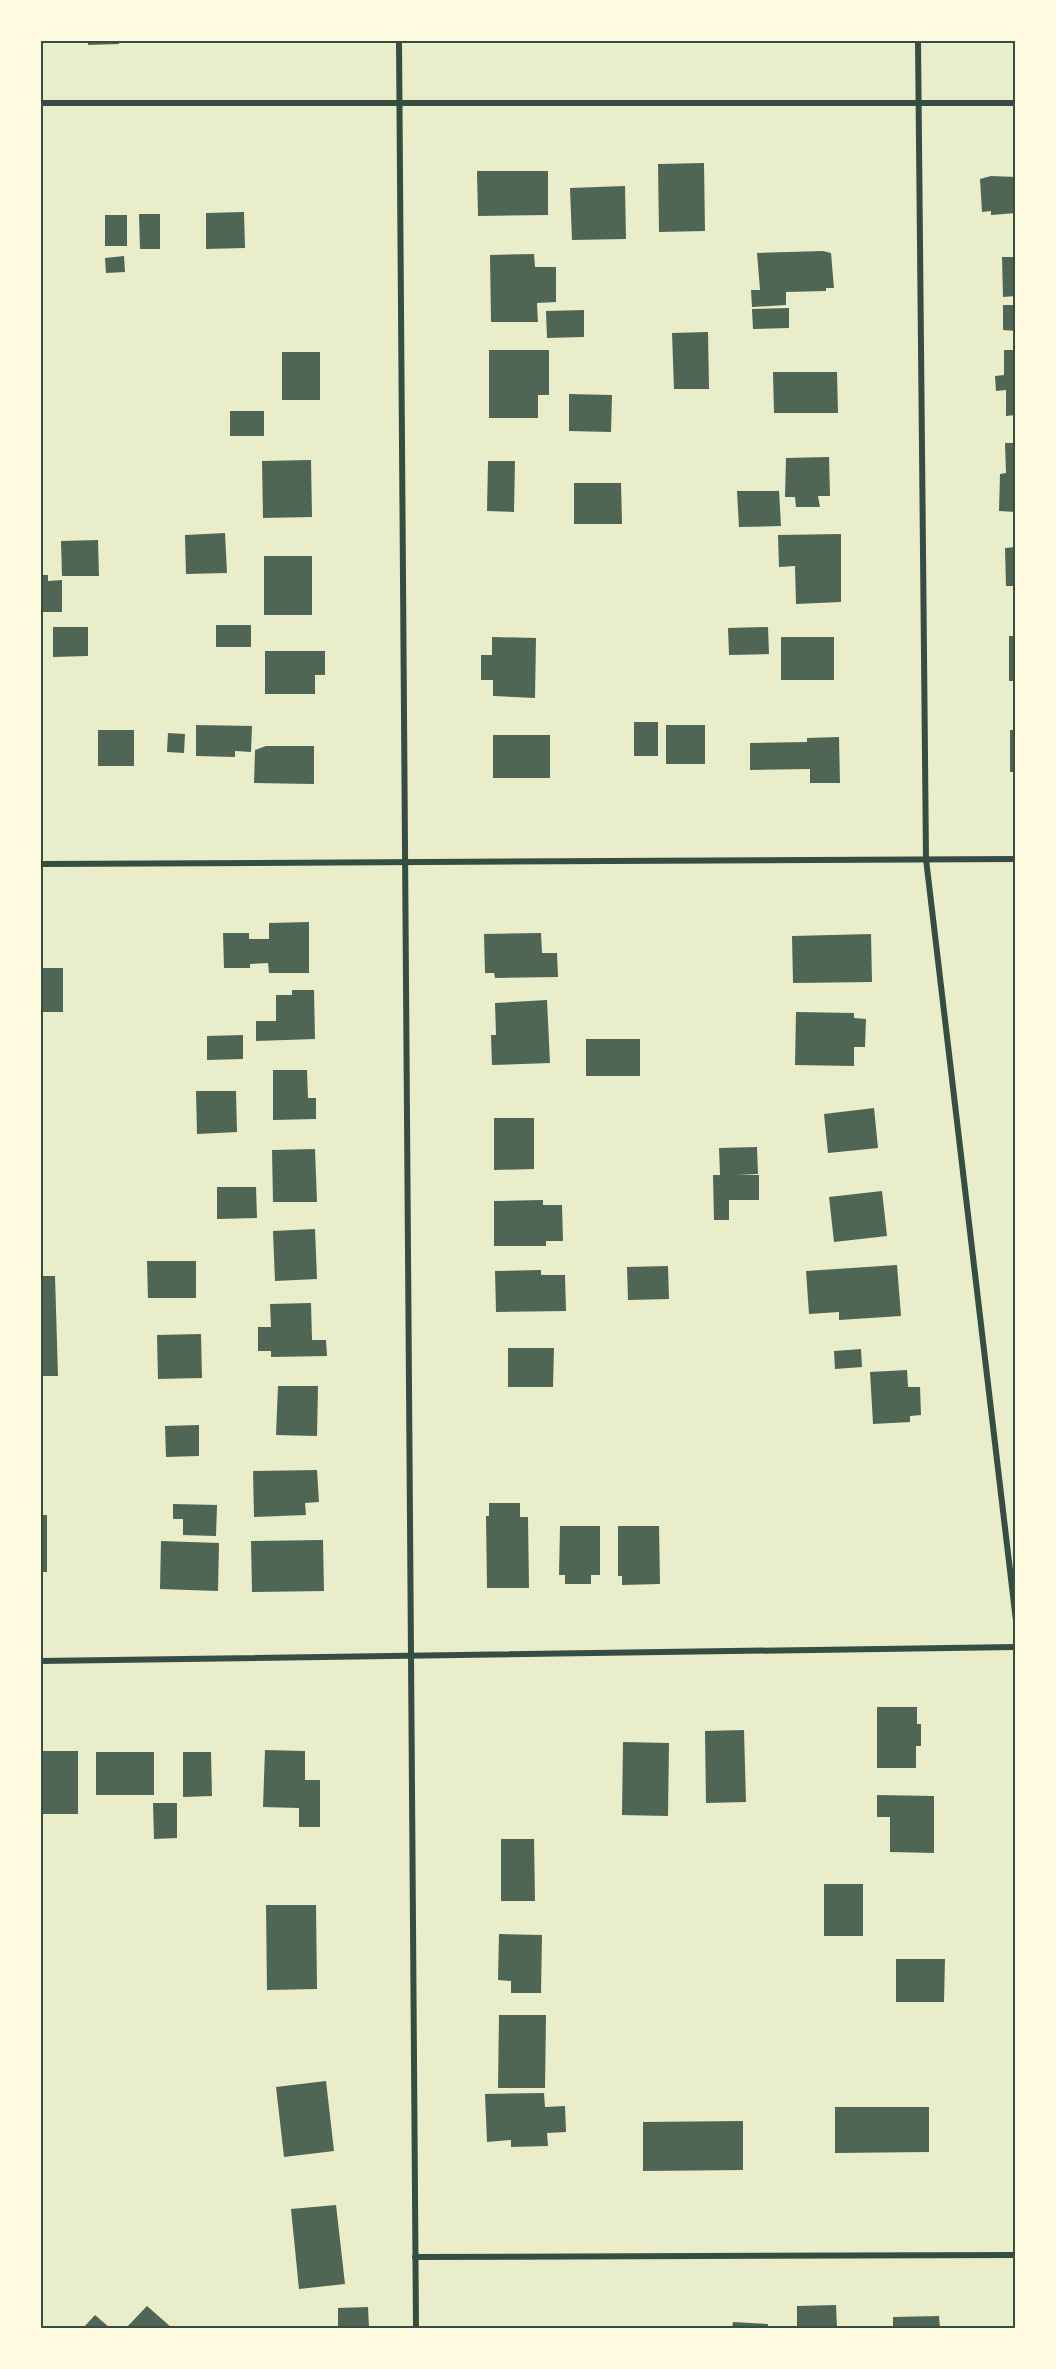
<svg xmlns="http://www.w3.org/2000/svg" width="1056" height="2369" font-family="'PT Sans',sans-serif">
	<rect width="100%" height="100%" fill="#e9edc9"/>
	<g fill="#4f6655">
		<path d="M 88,40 L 119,40 L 119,44 L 88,45 Z"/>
		<path d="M 704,163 L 705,231 L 659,232 L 658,164 Z"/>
		<path d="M 477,171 L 548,171 L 548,215 L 478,216 Z"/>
		<path d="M 991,176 L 1016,177 L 1016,213 L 991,215 L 991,211 L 982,212 L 980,179 Z"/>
		<path d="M 625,186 L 626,239 L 572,240 L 570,188 Z"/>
		<path d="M 244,212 L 245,248 L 206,249 L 206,213 Z"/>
		<path d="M 139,214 L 160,214 L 160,249 L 140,249 Z"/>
		<rect x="105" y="215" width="22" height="31"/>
		<path d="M 823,251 L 831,253 L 834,288 L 826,288 L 826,291 L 786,292 L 786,305 L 752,307 L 751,290 L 760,290 L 757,253 Z"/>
		<path d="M 534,254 L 535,267 L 556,267 L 556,302 L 537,303 L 538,322 L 491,322 L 490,255 Z"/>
		<path d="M 124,256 L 125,272 L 106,273 L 105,258 Z"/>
		<path d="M 1002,257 L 1016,257 L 1016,296 L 1003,297 Z"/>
		<path d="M 1003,305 L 1016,305 L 1016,331 L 1003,330 Z"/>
		<path d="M 789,308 L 789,328 L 753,329 L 752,309 Z"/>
		<path d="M 584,310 L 584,337 L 547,338 L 546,311 Z"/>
		<path d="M 708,332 L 709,389 L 674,389 L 672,333 Z"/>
		<path d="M 489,350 L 549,350 L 549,395 L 538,395 L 538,418 L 489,418 Z"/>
		<path d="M 1004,350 L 1016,350 L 1016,415 L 1006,416 L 1006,390 L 996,391 L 995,376 L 1004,375 Z"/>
		<rect x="282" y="352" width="38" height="48"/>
		<path d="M 773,372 L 837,372 L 838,413 L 774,413 Z"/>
		<path d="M 569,394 L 612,395 L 611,432 L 569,431 Z"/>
		<rect x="230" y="411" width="34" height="25"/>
		<path d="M 1005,443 L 1016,443 L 1016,512 L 999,511 L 1000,474 L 1006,473 Z"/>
		<path d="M 829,457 L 830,496 L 818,496 L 820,507 L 796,507 L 795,497 L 785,497 L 786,458 Z"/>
		<path d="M 311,460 L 312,517 L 263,518 L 262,461 Z"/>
		<path d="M 488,461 L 515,461 L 514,512 L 487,511 Z"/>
		<path d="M 574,483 L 621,483 L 622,524 L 574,524 Z"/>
		<path d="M 737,491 L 779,491 L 781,526 L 739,527 Z"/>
		<path d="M 225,533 L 227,573 L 186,574 L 185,535 Z"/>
		<path d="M 841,534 L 841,602 L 796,604 L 795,566 L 779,567 L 778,535 Z"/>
		<path d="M 98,540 L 99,576 L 62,576 L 61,541 Z"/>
		<path d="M 1016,547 L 1016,586 L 1006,586 L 1005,548 Z"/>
		<rect x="264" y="556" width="48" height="59"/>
		<path d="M 40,575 L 48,575 L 48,581 L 62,580 L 62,612 L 40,612 Z"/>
		<rect x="216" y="625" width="35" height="22"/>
		<path d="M 53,627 L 88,627 L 88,656 L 53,657 Z"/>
		<path d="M 768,627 L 769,654 L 729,655 L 728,628 Z"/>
		<rect x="1009" y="636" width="7" height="45"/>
		<path d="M 492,637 L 536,638 L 535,698 L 493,696 L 493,680 L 481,680 L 481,655 L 492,655 Z"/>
		<rect x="781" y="637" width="53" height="43"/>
		<path d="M 265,651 L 325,651 L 325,675 L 315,675 L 315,694 L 265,694 Z"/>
		<rect x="634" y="722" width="24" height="34"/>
		<path d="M 196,725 L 252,726 L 251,752 L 235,751 L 235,757 L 196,756 Z"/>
		<rect x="666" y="725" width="39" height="39"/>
		<rect x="98" y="730" width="36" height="36"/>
		<rect x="1010" y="730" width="6" height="42"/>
		<path d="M 168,733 L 185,734 L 184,753 L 167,752 Z"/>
		<rect x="493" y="735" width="57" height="43"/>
		<path d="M 839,737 L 840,783 L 810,783 L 810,769 L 750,770 L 750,743 L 807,742 L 807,738 Z"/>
		<path d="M 266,746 L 314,746 L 314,784 L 254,783 L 255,750 Z"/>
		<path d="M 309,922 L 309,973 L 269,973 L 268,963 L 250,964 L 250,968 L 224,968 L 223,933 L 249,933 L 249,939 L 269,939 L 269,923 Z"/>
		<path d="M 541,933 L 542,953 L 557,953 L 558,977 L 495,978 L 494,973 L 485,973 L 484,934 Z"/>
		<path d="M 871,934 L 872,982 L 793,983 L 792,936 Z"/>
		<rect x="40" y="968" width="23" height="44"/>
		<path d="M 292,990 L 314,990 L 315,1039 L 256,1041 L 256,1021 L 276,1021 L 276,995 L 292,995 Z"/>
		<path d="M 547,1000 L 550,1063 L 492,1065 L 491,1035 L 496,1035 L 495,1003 Z"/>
		<path d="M 796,1012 L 854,1013 L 854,1018 L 866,1019 L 865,1047 L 854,1047 L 854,1066 L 795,1065 Z"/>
		<path d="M 243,1035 L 243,1059 L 207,1060 L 207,1036 Z"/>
		<rect x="586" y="1039" width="54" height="37"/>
		<path d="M 273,1070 L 307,1070 L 308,1098 L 316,1098 L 316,1119 L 273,1120 Z"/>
		<path d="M 196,1091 L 236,1091 L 237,1132 L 197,1134 Z"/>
		<path d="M 874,1108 L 878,1148 L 828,1153 L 824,1114 Z"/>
		<path d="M 494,1118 L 534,1118 L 534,1169 L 494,1170 Z"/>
		<path d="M 757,1147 L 758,1174 L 737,1175 L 759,1175 L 759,1200 L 729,1200 L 729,1220 L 714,1220 L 713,1175 L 720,1175 L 719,1148 Z"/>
		<path d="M 315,1149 L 317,1202 L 273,1202 L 272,1150 Z"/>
		<path d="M 217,1187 L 256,1187 L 257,1218 L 217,1219 Z"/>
		<path d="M 882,1191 L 887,1236 L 834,1242 L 829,1197 Z"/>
		<path d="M 543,1200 L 543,1205 L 562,1205 L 563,1241 L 546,1241 L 546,1246 L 494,1246 L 494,1201 Z"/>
		<path d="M 315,1229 L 317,1279 L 275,1281 L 273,1231 Z"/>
		<path d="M 147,1261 L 196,1261 L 196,1298 L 148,1298 Z"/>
		<path d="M 897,1265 L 901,1316 L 839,1320 L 839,1312 L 809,1314 L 806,1271 Z"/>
		<path d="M 668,1266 L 669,1299 L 628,1300 L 627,1267 Z"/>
		<path d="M 541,1270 L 541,1275 L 565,1275 L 566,1311 L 496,1312 L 495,1271 Z"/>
		<path d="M 40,1276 L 55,1276 L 58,1376 L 40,1376 Z"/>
		<path d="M 311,1303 L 312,1340 L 326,1340 L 327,1356 L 271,1357 L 271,1351 L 258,1351 L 258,1327 L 271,1327 L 270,1304 Z"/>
		<path d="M 201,1334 L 202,1378 L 158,1379 L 157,1335 Z"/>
		<path d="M 508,1348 L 554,1348 L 553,1387 L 508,1387 Z"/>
		<path d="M 861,1349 L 862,1367 L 835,1369 L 834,1351 Z"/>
		<path d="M 907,1370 L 908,1387 L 920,1387 L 921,1415 L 910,1416 L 910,1422 L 873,1424 L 870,1372 Z"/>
		<path d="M 278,1386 L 318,1386 L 317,1436 L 276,1435 Z"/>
		<path d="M 199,1425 L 199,1456 L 166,1457 L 165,1426 Z"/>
		<path d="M 317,1470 L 319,1502 L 305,1503 L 306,1515 L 254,1517 L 253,1471 Z"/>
		<path d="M 489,1503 L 520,1503 L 520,1517 L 528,1517 L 529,1588 L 487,1588 L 486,1516 L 489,1516 Z"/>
		<path d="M 173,1504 L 217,1505 L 216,1536 L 183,1535 L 183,1519 L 173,1519 Z"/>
		<rect x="40" y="1515" width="7" height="57"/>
		<path d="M 560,1526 L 600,1526 L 600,1575 L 591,1575 L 591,1584 L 565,1584 L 565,1575 L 559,1575 Z"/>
		<path d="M 618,1526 L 659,1526 L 660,1584 L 622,1585 L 622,1576 L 618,1576 Z"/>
		<path d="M 323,1540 L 324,1591 L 252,1592 L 251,1541 Z"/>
		<path d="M 161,1541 L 219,1543 L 218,1591 L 160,1589 Z"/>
		<path d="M 877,1707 L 917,1707 L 917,1724 L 921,1724 L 921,1746 L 916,1746 L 916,1768 L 877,1768 Z"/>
		<path d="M 744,1730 L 746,1802 L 706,1803 L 705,1731 Z"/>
		<path d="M 623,1742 L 669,1743 L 668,1816 L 622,1815 Z"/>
		<path d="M 265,1750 L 305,1751 L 305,1780 L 320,1780 L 320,1827 L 299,1827 L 299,1808 L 263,1807 Z"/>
		<rect x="40" y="1751" width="38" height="63"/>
		<rect x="96" y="1752" width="58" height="43"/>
		<path d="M 183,1752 L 211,1752 L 212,1796 L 183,1797 Z"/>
		<path d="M 877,1795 L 934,1796 L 934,1853 L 890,1852 L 890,1817 L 877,1817 Z"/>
		<path d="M 153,1803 L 177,1803 L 177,1838 L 154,1839 Z"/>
		<path d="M 501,1839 L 534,1839 L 535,1901 L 501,1901 Z"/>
		<rect x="824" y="1884" width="39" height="52"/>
		<path d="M 266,1905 L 316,1905 L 317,1989 L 267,1990 Z"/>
		<path d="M 499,1934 L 542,1935 L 541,1993 L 511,1993 L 511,1981 L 498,1980 Z"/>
		<path d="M 896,1959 L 945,1959 L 944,2002 L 896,2002 Z"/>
		<path d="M 499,2015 L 546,2015 L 545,2088 L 498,2088 Z"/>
		<path d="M 326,2081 L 334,2151 L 284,2157 L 276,2087 Z"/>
		<path d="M 544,2093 L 545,2107 L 565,2106 L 566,2132 L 547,2133 L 548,2146 L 511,2147 L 511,2140 L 487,2142 L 485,2094 Z"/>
		<path d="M 835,2107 L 929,2107 L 929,2152 L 835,2153 Z"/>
		<path d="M 743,2121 L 743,2170 L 643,2171 L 643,2122 Z"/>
		<path d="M 336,2205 L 345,2284 L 299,2289 L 291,2209 Z"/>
		<path d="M 836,2305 L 837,2328 L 797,2328 L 797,2306 Z"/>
		<path d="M 147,2306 L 172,2328 L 126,2328 Z"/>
		<path d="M 368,2307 L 369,2328 L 338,2328 L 338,2308 Z"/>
		<path d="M 95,2315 L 110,2328 L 83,2328 Z"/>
		<path d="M 939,2316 L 940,2328 L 893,2328 L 893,2317 Z"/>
		<path d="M 733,2322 L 768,2324 L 768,2328 L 732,2328 Z"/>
	</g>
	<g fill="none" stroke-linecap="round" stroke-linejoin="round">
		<g stroke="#344e41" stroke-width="6">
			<path d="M 399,40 L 416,2328"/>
			<path d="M 918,40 L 926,859 L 1016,1621"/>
			<path d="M 40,103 L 1016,103"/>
			<path d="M 40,864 L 1016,859"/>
			<path d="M 40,1661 L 1016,1647"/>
			<path d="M 415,2257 L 1016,2255"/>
		</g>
	</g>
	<rect width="1056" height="2369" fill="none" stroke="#fefae0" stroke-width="84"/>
	<rect x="42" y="42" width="972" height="2285" fill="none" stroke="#344e41" stroke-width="2"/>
</svg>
